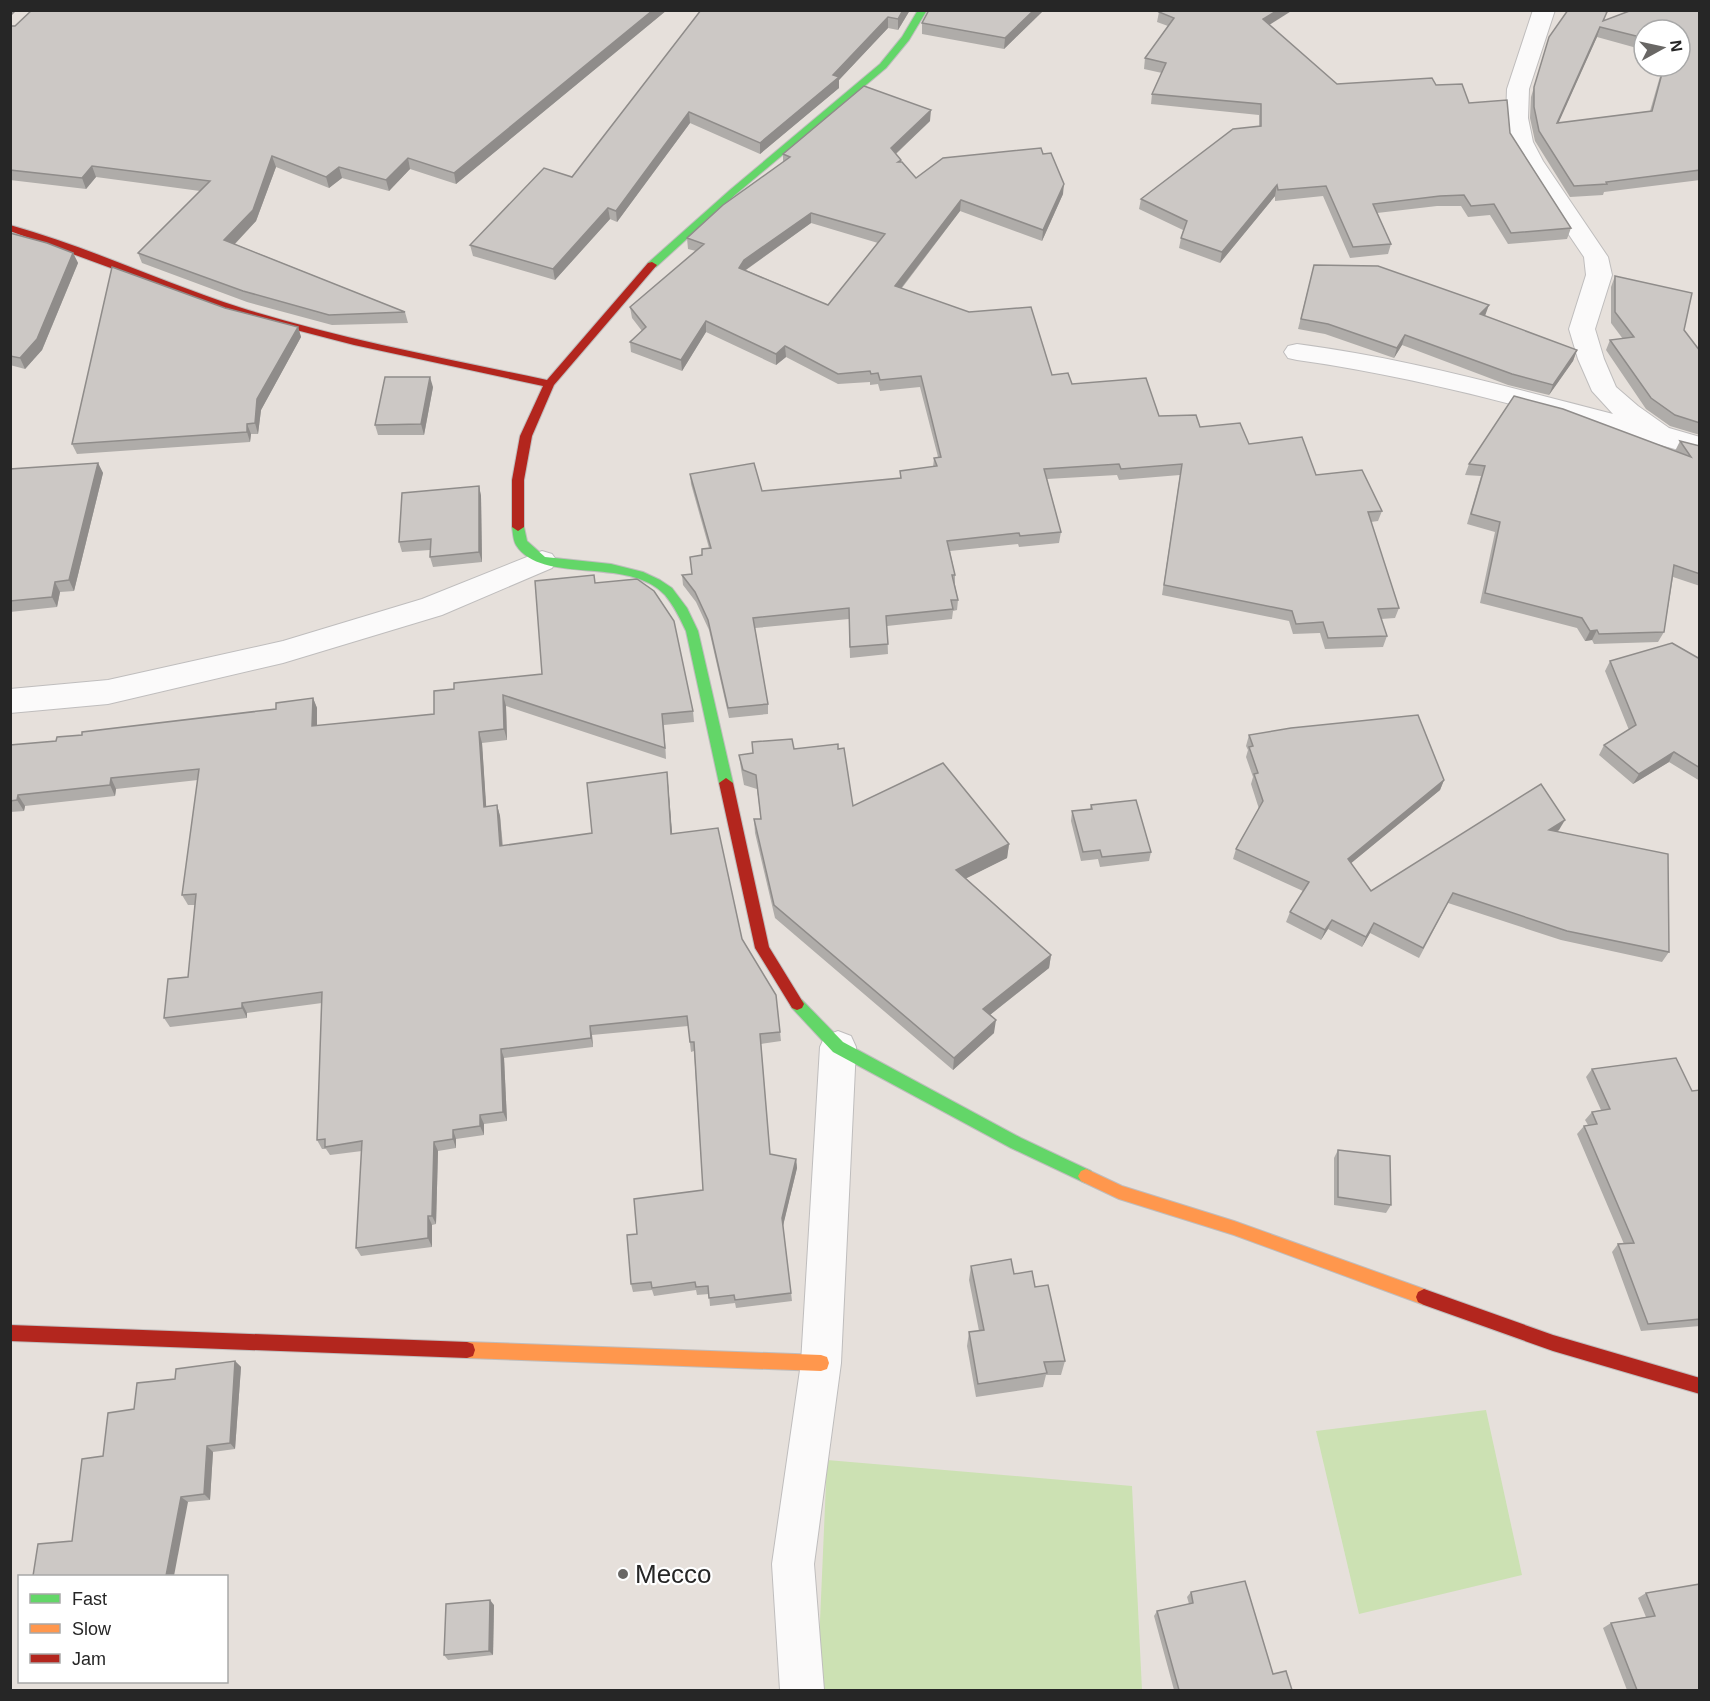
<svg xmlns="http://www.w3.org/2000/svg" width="1710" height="1701" font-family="Helvetica,sans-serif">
	<rect width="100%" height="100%" fill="#e6e0db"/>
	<g fill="#cce1b3">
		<path d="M 1486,1410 L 1522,1575 L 1359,1614 L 1316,1431 Z"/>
		<path d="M 827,1460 L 1132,1486 L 1142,1690 L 817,1690 Z"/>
	</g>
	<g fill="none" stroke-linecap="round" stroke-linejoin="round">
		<g stroke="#bfbdbd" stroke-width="2">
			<g id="street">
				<path d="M 1533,10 L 1555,10 L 1529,89 L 1528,118 L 1533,142 L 1543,161 L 1608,257 L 1612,275 L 1595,329 L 1604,359 L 1616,387 L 1638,406 L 1669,428 L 1700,437 L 1700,456 C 1567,419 1434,379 1297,360 L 1288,358 L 1284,352 L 1288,346 L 1297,344 C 1405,358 1508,387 1613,414 L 1592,391 L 1578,359 L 1569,329 L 1586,275 L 1584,257 L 1519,161 L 1509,142 L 1506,118 L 1507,89 Z"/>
				<path d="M 542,551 L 552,554 L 557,561 L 552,568 L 442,615 L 283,663 L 108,704 L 10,713 L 10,689 L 108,680 L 283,641 L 422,599 Z"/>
				<path d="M 838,1031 L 851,1036 L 856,1047 L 841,1363 L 814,1564 L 824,1690 L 780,1690 L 772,1564 L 801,1363 L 820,1047 L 825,1036 Z"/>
			</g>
		</g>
		<g stroke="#bfbdbd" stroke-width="2">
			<g id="fast">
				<path d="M 918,10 L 927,10 L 909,40 L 886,68 L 736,194 L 656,267 L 648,267 L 648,263 L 730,190 L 880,64 L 902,37 Z"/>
				<path d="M 518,523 L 524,527 L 527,541 L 545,557 L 611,564 L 643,572 L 660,580 L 672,588 L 687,608 L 698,631 L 733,783 L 731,787 L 726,788 L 719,783 L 686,631 C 680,618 674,606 665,595 C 628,555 542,586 516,545 C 513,540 513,532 512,527 Z"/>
				<path d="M 797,998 L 802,1000 L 843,1042 L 1021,1138 L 1091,1171 L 1094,1176 L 1091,1181 L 1086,1183 L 1081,1181 L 1011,1148 L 833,1052 L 792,1008 L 790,1004 L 792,1000 Z"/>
			</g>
		</g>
		<g stroke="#bfbdbd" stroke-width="2">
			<g id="slow">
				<path d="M 1086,1169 L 1122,1186 L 1234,1221 L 1424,1289 L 1430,1292 L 1432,1297 L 1430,1302 L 1424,1305 L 1234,1235 L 1119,1199 L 1081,1181 L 1078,1176 L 1081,1171 Z"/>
				<path d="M 467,1342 L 821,1355 L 827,1357 L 829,1363 L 827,1369 L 821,1371 L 467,1358 L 461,1356 L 459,1350 L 461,1344 Z"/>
			</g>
		</g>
		<g stroke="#bfbdbd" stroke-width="2">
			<g id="jam">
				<path d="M 10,225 C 89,247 164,283 242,308 C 341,339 444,358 547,380 L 648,263 L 652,262 L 657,265 L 554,385 L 532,436 L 524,480 L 524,527 L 518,531 L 512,527 L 512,480 L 520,436 L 543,386 L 354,345 L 273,324 L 206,303 L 10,231 Z"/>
				<path d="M 726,778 L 733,783 L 769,947 L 804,1004 L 802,1008 L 797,1010 L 792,1008 L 755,948 L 719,783 Z"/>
				<path d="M 1424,1289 L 1553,1335 L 1700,1378 L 1700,1394 L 1553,1351 L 1424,1305 L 1418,1302 L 1416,1297 L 1418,1292 Z"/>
				<path d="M 10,1325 L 467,1342 L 473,1344 L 475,1350 L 473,1356 L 467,1358 L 10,1341 Z"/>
			</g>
		</g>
		<use href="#street" fill="#fbfafa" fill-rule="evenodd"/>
		<use href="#fast" fill="#63d668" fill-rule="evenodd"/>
		<use href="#slow" fill="#ff974d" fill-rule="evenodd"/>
		<use href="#jam" fill="#b3261e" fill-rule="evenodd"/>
	</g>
	<g fill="#afaca9" fill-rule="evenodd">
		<path d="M 667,10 L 456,184 L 410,169 L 389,191 L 342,178 L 329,188 L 276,167 L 256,221 L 235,244 L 405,312 L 408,323 L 332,325 L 247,302 L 142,263 L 138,253 L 200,191 L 96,177 L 86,189 L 10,180 L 10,26 Z"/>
		<path d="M 701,10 L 910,10 L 898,30 L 888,28 L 839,80 L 839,88 L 760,154 L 690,123 L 617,222 L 610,219 L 555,280 L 473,256 L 470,245 L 572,177 Z"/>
		<path d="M 1044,10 L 1004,49 L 922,34 L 922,23 Z"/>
		<path d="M 1700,10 L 1700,180 L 1604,192 L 1603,195 L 1570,197 L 1535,141 L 1530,118 L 1531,97 L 1549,37 L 1604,21 ZM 1644,30 L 1680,30 L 1680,66 L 1663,66 L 1650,111 L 1558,123 L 1597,37 L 1644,50 Z"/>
		<path d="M 1159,12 L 1269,25 L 1337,84 L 1436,85 L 1469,103 L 1510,133 L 1571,228 L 1567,239 L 1508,244 L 1490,215 L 1468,217 L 1461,206 L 1437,206 L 1377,213 L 1391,244 L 1388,254 L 1350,258 L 1323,196 L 1275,201 L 1275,196 L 1220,263 L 1179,248 L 1181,238 L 1183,230 L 1139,209 L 1141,199 L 1259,126 L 1259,115 L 1151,104 L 1152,94 L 1162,73 L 1144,69 L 1145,58 L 1168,26 L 1157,22 Z"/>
		<path d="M 930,121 L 896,154 L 901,160 L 901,162 L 916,178 L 1043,154 L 1063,194 L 1042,241 L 960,211 L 902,288 L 1052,375 L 1072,384 L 1159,416 L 1200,427 L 1249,444 L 1316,475 L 1382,511 L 1378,521 L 1371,522 L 1399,608 L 1395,618 L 1381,619 L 1387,636 L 1383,647 L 1325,649 L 1320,633 L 1293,634 L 1289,621 L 1162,595 L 1180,475 L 1119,480 L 1117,475 L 1047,479 L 1061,532 L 1059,543 L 1019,547 L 1018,544 L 950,551 L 955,575 L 955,585 L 958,600 L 957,610 L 953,611 L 952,619 L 887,626 L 888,654 L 850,658 L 849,619 L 755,628 L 768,704 L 768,714 L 729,718 L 709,630 L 696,602 L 683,585 L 682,575 L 692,574 L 702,555 L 709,548 L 691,484 L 690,474 L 762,491 L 900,478 L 900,471 L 933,467 L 934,458 L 938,457 L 920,387 L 880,391 L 878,384 L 870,385 L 870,382 L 838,384 L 786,357 L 776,365 L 706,332 L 682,371 L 631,352 L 630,342 L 642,331 L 632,318 L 630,307 L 696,251 L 688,249 L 687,238 L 783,163 L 783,154 ZM 811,223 L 878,243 L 828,305 L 746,270 Z"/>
		<path d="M 10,233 L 73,253 L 78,263 L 42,350 L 25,369 L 10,365 Z"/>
		<path d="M 1314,265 L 1485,316 L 1577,350 L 1573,361 L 1549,395 L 1508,385 L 1402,345 L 1394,358 L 1325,334 L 1298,329 Z"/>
		<path d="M 1615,276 L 1684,330 L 1700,351 L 1700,435 L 1670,426 L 1646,409 L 1606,350 L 1610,340 L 1623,339 L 1611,323 L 1611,287 Z"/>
		<path d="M 225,308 L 298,327 L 301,337 L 261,410 L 258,434 L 251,434 L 250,442 L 77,454 L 72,444 Z"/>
		<path d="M 433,387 L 424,435 L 378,435 L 375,425 Z"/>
		<path d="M 1680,441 L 1700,446 L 1700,586 L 1673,577 L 1664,632 L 1658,642 L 1594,644 L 1592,640 L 1585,641 L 1577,628 L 1480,603 L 1495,532 L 1467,524 L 1481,476 L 1465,475 L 1469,464 L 1675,451 Z"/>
		<path d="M 98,463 L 103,473 L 74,591 L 60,592 L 57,607 L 10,612 L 10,469 Z"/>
		<path d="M 479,486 L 481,496 L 482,562 L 433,567 L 430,557 L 430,550 L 402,552 L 399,542 Z"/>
		<path d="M 595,583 L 693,711 L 694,722 L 664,725 L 666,759 L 506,706 L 507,740 L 482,743 L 486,807 L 497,805 L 500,816 L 503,846 L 592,833 L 667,772 L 672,834 L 742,939 L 780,1032 L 781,1041 L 761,1044 L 770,1154 L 796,1159 L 797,1168 L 783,1225 L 792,1301 L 736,1308 L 735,1303 L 710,1306 L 709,1294 L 697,1295 L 696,1290 L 654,1296 L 652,1290 L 633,1292 L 631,1284 L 637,1234 L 703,1190 L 694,1051 L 691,1052 L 688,1026 L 592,1035 L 593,1047 L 504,1058 L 507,1121 L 484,1124 L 484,1135 L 456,1139 L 456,1148 L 438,1151 L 436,1224 L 432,1225 L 432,1247 L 361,1256 L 356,1248 L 362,1151 L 330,1155 L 326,1149 L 322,1149 L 317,1140 L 322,1003 L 247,1013 L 247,1018 L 170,1027 L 164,1018 L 188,977 L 195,905 L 188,905 L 182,895 L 198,780 L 116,789 L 115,796 L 25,806 L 24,811 L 10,812 L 10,745 L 56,741 L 82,735 L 276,709 L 313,698 L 317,708 L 317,726 L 434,714 L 454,689 L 542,674 Z"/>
		<path d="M 1700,659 L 1700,781 L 1669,762 L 1633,784 L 1599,755 L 1604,745 L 1629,730 L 1605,671 L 1610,661 Z"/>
		<path d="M 1249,735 L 1444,780 L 1440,790 L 1351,863 L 1371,891 L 1559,830 L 1557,832 L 1669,952 L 1662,962 L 1561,940 L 1448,903 L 1419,958 L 1370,933 L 1362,947 L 1328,929 L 1321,940 L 1286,922 L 1290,912 L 1303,891 L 1233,859 L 1236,849 L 1259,809 L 1251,784 L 1253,777 L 1246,757 L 1248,750 L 1246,746 Z"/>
		<path d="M 794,749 L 838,749 L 853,806 L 1009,844 L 1007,858 L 966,878 L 1051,955 L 1049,968 L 990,1015 L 994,1033 L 953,1070 L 775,918 L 755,833 L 754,819 L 761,819 L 757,789 L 744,785 L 741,769 L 739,755 Z"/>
		<path d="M 1091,805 L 1151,852 L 1149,861 L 1100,867 L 1098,859 L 1081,861 L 1071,821 L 1072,811 L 1090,809 Z"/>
		<path d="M 1592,1069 L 1692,1091 L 1700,1090 L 1700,1326 L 1641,1331 L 1612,1252 L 1618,1244 L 1624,1244 L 1577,1134 L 1584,1126 L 1588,1125 L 1585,1120 L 1592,1112 L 1601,1110 L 1586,1077 Z"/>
		<path d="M 1338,1150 L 1391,1205 L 1386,1213 L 1334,1205 L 1334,1158 Z"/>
		<path d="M 971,1266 L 1014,1274 L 1035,1287 L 1065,1361 L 1061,1375 L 1046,1375 L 1043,1387 L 976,1397 L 967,1346 L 969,1332 L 979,1331 L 969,1280 Z"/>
		<path d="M 235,1361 L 241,1367 L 235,1449 L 213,1452 L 210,1500 L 188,1502 L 72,1541 L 103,1456 L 134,1409 L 175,1379 Z"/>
		<path d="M 1191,1592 L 1273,1674 L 1292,1690 L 1174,1690 L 1154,1616 L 1157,1611 L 1189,1604 L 1187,1597 Z"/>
		<path d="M 1646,1593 L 1700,1690 L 1627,1690 L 1603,1628 L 1611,1623 L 1646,1617 L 1638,1598 Z"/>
		<path d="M 494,1605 L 493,1655 L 448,1660 L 444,1655 Z"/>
	</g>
	<g fill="#8f8c8a">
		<path d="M 10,10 L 17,10 L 10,17 Z"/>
		<path d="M 653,10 L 667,10 L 456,184 L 454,173 Z"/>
		<path d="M 903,10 L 910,10 L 898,30 L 898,19 Z"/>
		<path d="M 1034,10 L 1044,10 L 1004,49 L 1005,38 Z"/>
		<path d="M 1278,10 L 1293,10 L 1261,30 L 1263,19 Z"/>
		<path d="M 888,17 L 888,28 L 839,80 L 839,88 L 760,154 L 760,143 L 833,75 Z"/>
		<path d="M 1600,27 L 1597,37 L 1554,133 L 1557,123 Z"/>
		<path d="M 931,110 L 930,121 L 890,159 L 891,148 Z"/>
		<path d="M 689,112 L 690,123 L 617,222 L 616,211 Z"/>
		<path d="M 272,156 L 276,167 L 256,221 L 228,251 L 224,240 Z"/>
		<path d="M 408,158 L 410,169 L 389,191 L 386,180 Z"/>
		<path d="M 92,166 L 96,177 L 86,189 L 82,178 Z"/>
		<path d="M 339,167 L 342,178 L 329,188 L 326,177 Z"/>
		<path d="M 1064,184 L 1063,194 L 1042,241 L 1043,230 Z"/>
		<path d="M 1277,185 L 1275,196 L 1220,263 L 1222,252 Z"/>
		<path d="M 961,200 L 960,211 L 895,296 L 895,286 Z"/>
		<path d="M 608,208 L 610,219 L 555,280 L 553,269 Z"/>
		<path d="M 811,213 L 811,223 L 744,271 L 739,268 L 744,260 Z"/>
		<path d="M 73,253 L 78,263 L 42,350 L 25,369 L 20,358 Z"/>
		<path d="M 1489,305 L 1485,316 L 1476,325 L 1480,314 Z"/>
		<path d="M 706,321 L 706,332 L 682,371 L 681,360 Z"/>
		<path d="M 298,327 L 301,337 L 261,410 L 258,434 L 255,423 L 257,399 Z"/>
		<path d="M 1405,335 L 1402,345 L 1394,358 L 1397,348 Z"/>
		<path d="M 785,346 L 786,357 L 776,365 L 776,354 Z"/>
		<path d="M 1577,350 L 1573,361 L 1549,395 L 1553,385 Z"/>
		<path d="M 430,377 L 433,387 L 424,435 L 421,424 Z"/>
		<path d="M 247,424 L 251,434 L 250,442 L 247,432 Z"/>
		<path d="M 98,463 L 103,473 L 74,591 L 69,580 Z"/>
		<path d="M 479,486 L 481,496 L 482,562 L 479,552 Z"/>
		<path d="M 55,582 L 60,592 L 57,607 L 52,597 Z"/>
		<path d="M 1597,630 L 1592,640 L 1585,641 L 1590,631 Z"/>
		<path d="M 503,695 L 506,706 L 507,740 L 504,729 Z"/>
		<path d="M 313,698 L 317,708 L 317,737 L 312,726 Z"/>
		<path d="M 479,732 L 482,743 L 487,818 L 484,807 Z"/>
		<path d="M 1674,752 L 1669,762 L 1633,784 L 1639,774 Z"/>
		<path d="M 667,772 L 668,783 L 673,844 L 671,834 Z"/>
		<path d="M 111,778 L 116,789 L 115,796 L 110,785 Z"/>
		<path d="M 1444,780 L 1440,790 L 1344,869 L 1348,859 Z"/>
		<path d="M 18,795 L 25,806 L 24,811 L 17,800 Z"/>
		<path d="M 497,805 L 500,816 L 503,857 L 500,846 Z"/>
		<path d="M 1565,820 L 1559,830 L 1543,840 L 1549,830 Z"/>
		<path d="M 1009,844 L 1007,858 L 955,884 L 956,870 Z"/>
		<path d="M 1332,920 L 1328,929 L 1321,940 L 1325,930 Z"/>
		<path d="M 1374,923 L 1370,933 L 1362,947 L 1366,937 Z"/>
		<path d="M 1051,955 L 1049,968 L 981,1022 L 983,1009 Z"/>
		<path d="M 242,1003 L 247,1013 L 247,1018 L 242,1008 Z"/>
		<path d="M 996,1020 L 994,1033 L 953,1070 L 954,1058 Z"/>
		<path d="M 590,1026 L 592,1035 L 593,1047 L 591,1038 Z"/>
		<path d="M 501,1049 L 504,1058 L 507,1121 L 503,1112 Z"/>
		<path d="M 480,1115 L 484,1124 L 484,1135 L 480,1126 Z"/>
		<path d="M 453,1130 L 456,1139 L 456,1148 L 453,1139 Z"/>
		<path d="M 434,1142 L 438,1151 L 436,1224 L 432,1216 Z"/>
		<path d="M 796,1159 L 797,1168 L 783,1226 L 782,1218 Z"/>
		<path d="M 428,1216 L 432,1225 L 432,1247 L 428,1238 Z"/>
		<path d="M 235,1361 L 241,1367 L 235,1449 L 230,1443 Z"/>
		<path d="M 207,1446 L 213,1452 L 210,1500 L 204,1494 Z"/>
		<path d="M 181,1497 L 188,1502 L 174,1576 L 166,1576 Z"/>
		<path d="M 490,1600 L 494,1605 L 493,1655 L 489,1651 Z"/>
	</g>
	<g fill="#ccc8c5" stroke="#8f8c8a" stroke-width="1.5" fill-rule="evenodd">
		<path d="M 32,10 L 653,10 L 454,173 L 408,158 L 386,180 L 339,167 L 326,177 L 272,156 L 253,210 L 224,240 L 405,312 L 329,315 L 243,291 L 138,253 L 210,181 L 92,166 L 82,178 L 10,170 L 10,26 L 15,26 Z"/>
		<path d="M 701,10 L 903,10 L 898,19 L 888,17 L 833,75 L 839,77 L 760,143 L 689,112 L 616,211 L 608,208 L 553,269 L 470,245 L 544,168 L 572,177 Z"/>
		<path d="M 929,10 L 1034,10 L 1005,38 L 922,23 Z"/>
		<path d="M 1161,10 L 1278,10 L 1263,19 L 1337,84 L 1432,78 L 1436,85 L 1462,84 L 1469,103 L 1507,100 L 1510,133 L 1571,228 L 1511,233 L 1494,204 L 1471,206 L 1464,195 L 1440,196 L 1373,204 L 1391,244 L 1353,247 L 1326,186 L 1278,190 L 1277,185 L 1222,252 L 1181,238 L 1187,221 L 1141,199 L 1233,129 L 1261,126 L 1261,104 L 1152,94 L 1166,63 L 1145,58 L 1174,18 L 1159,12 Z"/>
		<path d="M 1568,10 L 1602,10 L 1607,12 L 1603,21 L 1632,10 L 1700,10 L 1700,170 L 1606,182 L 1607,184 L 1574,186 L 1539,131 L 1534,107 L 1534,87 L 1549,37 ZM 1600,27 L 1644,38 L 1644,30 L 1680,30 L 1680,66 L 1664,66 L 1652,111 L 1557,123 Z"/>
		<path d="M 864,86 L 931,110 L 891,148 L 901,160 L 898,162 L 902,162 L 916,178 L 943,158 L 1041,148 L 1043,154 L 1051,153 L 1064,184 L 1043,230 L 961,200 L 895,286 L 969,312 L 1031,307 L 1052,375 L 1068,373 L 1072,384 L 1146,378 L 1159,416 L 1196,415 L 1200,427 L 1240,423 L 1249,444 L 1302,437 L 1316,475 L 1362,470 L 1382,511 L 1368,512 L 1399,608 L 1378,609 L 1387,636 L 1328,638 L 1323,622 L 1296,624 L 1292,611 L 1164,585 L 1182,464 L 1121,469 L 1119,464 L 1044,469 L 1061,532 L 1020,536 L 1019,533 L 947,541 L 955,575 L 952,575 L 958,600 L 951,600 L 953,609 L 886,616 L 888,644 L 850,647 L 849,608 L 753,618 L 768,704 L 728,708 L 708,620 L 695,592 L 682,575 L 692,574 L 690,557 L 702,555 L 702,549 L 711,548 L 690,474 L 754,463 L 762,491 L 901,478 L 900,471 L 937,466 L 934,458 L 941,457 L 921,376 L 880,380 L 878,373 L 871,374 L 870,371 L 838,374 L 785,346 L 776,354 L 706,321 L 681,360 L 630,342 L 646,327 L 630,307 L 704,244 L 687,238 L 723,205 L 790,157 L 783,154 ZM 811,213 L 885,234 L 828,305 L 739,268 L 744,260 Z"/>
		<path d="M 10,233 L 47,243 L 73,253 L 37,339 L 20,358 L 10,356 Z"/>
		<path d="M 1314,265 L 1378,266 L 1489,305 L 1480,314 L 1577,350 L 1553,385 L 1512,374 L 1405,335 L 1397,348 L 1328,324 L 1301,319 Z"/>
		<path d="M 112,267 L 225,308 L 298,327 L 257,399 L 255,423 L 247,424 L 247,432 L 72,444 Z"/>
		<path d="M 1615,276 L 1692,293 L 1684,330 L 1700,351 L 1700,423 L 1675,415 L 1651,398 L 1610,340 L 1634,337 L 1615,312 Z"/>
		<path d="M 385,377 L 430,377 L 421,424 L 375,425 Z"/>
		<path d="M 1514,396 L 1563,409 L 1691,457 L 1680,441 L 1700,446 L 1700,574 L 1674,565 L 1664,632 L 1599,634 L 1597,630 L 1590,631 L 1582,618 L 1485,593 L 1500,522 L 1471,514 L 1485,466 L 1469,464 Z"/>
		<path d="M 98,463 L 69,580 L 55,582 L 52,597 L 10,601 L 10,469 Z"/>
		<path d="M 479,486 L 479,552 L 430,557 L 431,539 L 399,542 L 402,493 Z"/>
		<path d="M 594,575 L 595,583 L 637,579 L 654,591 L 674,621 L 693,711 L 662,714 L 665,748 L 503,695 L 504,729 L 479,732 L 484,807 L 497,805 L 500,846 L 592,833 L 587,783 L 667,772 L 671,834 L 718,828 L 742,939 L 776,995 L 780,1032 L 760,1034 L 770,1154 L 796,1159 L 782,1218 L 791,1293 L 735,1300 L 734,1295 L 709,1298 L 708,1286 L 696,1287 L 695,1282 L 652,1288 L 651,1282 L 631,1284 L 627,1235 L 637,1234 L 634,1199 L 703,1190 L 694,1042 L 690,1042 L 687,1016 L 590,1026 L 591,1038 L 501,1049 L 503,1112 L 480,1115 L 480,1126 L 453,1130 L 453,1139 L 434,1142 L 432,1216 L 428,1216 L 428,1238 L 356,1248 L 362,1141 L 325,1147 L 325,1139 L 317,1140 L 322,992 L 242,1003 L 242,1008 L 164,1018 L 168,979 L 188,977 L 196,894 L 182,895 L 199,769 L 111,778 L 110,785 L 18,795 L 17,800 L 10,801 L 10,745 L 56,741 L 57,737 L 82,735 L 82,732 L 276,709 L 276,703 L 313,698 L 312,726 L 434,714 L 434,691 L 454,689 L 454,683 L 542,674 L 535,581 Z"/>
		<path d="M 1672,643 L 1700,659 L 1700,768 L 1674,752 L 1639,774 L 1604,745 L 1636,725 L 1610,661 Z"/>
		<path d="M 1418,715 L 1444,780 L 1348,859 L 1371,891 L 1541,784 L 1565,820 L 1549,830 L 1668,854 L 1669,952 L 1567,931 L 1453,893 L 1423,948 L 1374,923 L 1366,937 L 1332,920 L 1325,930 L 1290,912 L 1309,882 L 1236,849 L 1263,801 L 1254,774 L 1258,773 L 1249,747 L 1253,746 L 1249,735 L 1291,728 Z"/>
		<path d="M 792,739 L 794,749 L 838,744 L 838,749 L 844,748 L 853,806 L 943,763 L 1009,844 L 956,870 L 1051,955 L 983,1009 L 996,1020 L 954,1058 L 774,905 L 754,819 L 761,819 L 756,775 L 743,770 L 739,755 L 753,753 L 752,742 Z"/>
		<path d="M 1136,800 L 1151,852 L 1102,857 L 1100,850 L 1083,852 L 1072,811 L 1092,809 L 1091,805 Z"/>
		<path d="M 1676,1058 L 1692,1091 L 1700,1090 L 1700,1319 L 1648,1324 L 1618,1244 L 1634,1243 L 1584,1126 L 1597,1124 L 1592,1112 L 1610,1109 L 1592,1069 Z"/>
		<path d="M 1338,1150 L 1390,1156 L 1391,1205 L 1338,1197 Z"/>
		<path d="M 1011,1259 L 1014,1274 L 1032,1271 L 1035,1287 L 1048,1285 L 1065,1361 L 1044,1362 L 1047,1373 L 978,1384 L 969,1332 L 984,1330 L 971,1266 Z"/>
		<path d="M 235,1361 L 230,1443 L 207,1446 L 204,1494 L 181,1497 L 166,1576 L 33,1576 L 38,1544 L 72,1541 L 82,1459 L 103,1456 L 108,1413 L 134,1409 L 137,1383 L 175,1379 L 176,1369 Z"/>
		<path d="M 1245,1581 L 1273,1674 L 1286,1671 L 1292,1690 L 1179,1690 L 1157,1611 L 1193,1603 L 1191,1592 Z"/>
		<path d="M 1700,1584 L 1700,1690 L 1637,1690 L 1611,1623 L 1655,1616 L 1646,1593 Z"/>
		<path d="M 490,1600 L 489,1651 L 444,1655 L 446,1604 Z"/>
	</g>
	<circle fill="#696765" stroke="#fff" stroke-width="2" cx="623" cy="1574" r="6"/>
	<g text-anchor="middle" stroke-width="4.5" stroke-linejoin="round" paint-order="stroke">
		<g font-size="26" fill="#262626" stroke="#fff" text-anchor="start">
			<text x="635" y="1583">Mecco</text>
		</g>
	</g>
	<rect width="1710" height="1701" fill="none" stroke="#262626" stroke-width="24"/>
	<rect x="18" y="1575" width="210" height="108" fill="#ffffff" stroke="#a8a8a8" stroke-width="1.5"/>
	<rect x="30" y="1594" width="30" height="9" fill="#63d668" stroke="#a8a8a8" stroke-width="1.5"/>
	<text x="72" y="1605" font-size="18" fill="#262626">Fast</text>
	<rect x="30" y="1624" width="30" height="9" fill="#ff974d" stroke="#a8a8a8" stroke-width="1.5"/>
	<text x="72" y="1635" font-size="18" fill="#262626">Slow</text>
	<rect x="30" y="1654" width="30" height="9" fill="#b3261e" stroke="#a8a8a8" stroke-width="1.5"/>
	<text x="72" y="1665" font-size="18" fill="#262626">Jam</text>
	<g transform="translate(1662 48) rotate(82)"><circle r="28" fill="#ffffff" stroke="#a8a8a8" stroke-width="1.5"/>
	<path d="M0-4.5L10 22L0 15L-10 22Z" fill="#696765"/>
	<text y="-9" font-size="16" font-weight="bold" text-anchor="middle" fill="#262626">N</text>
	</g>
</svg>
